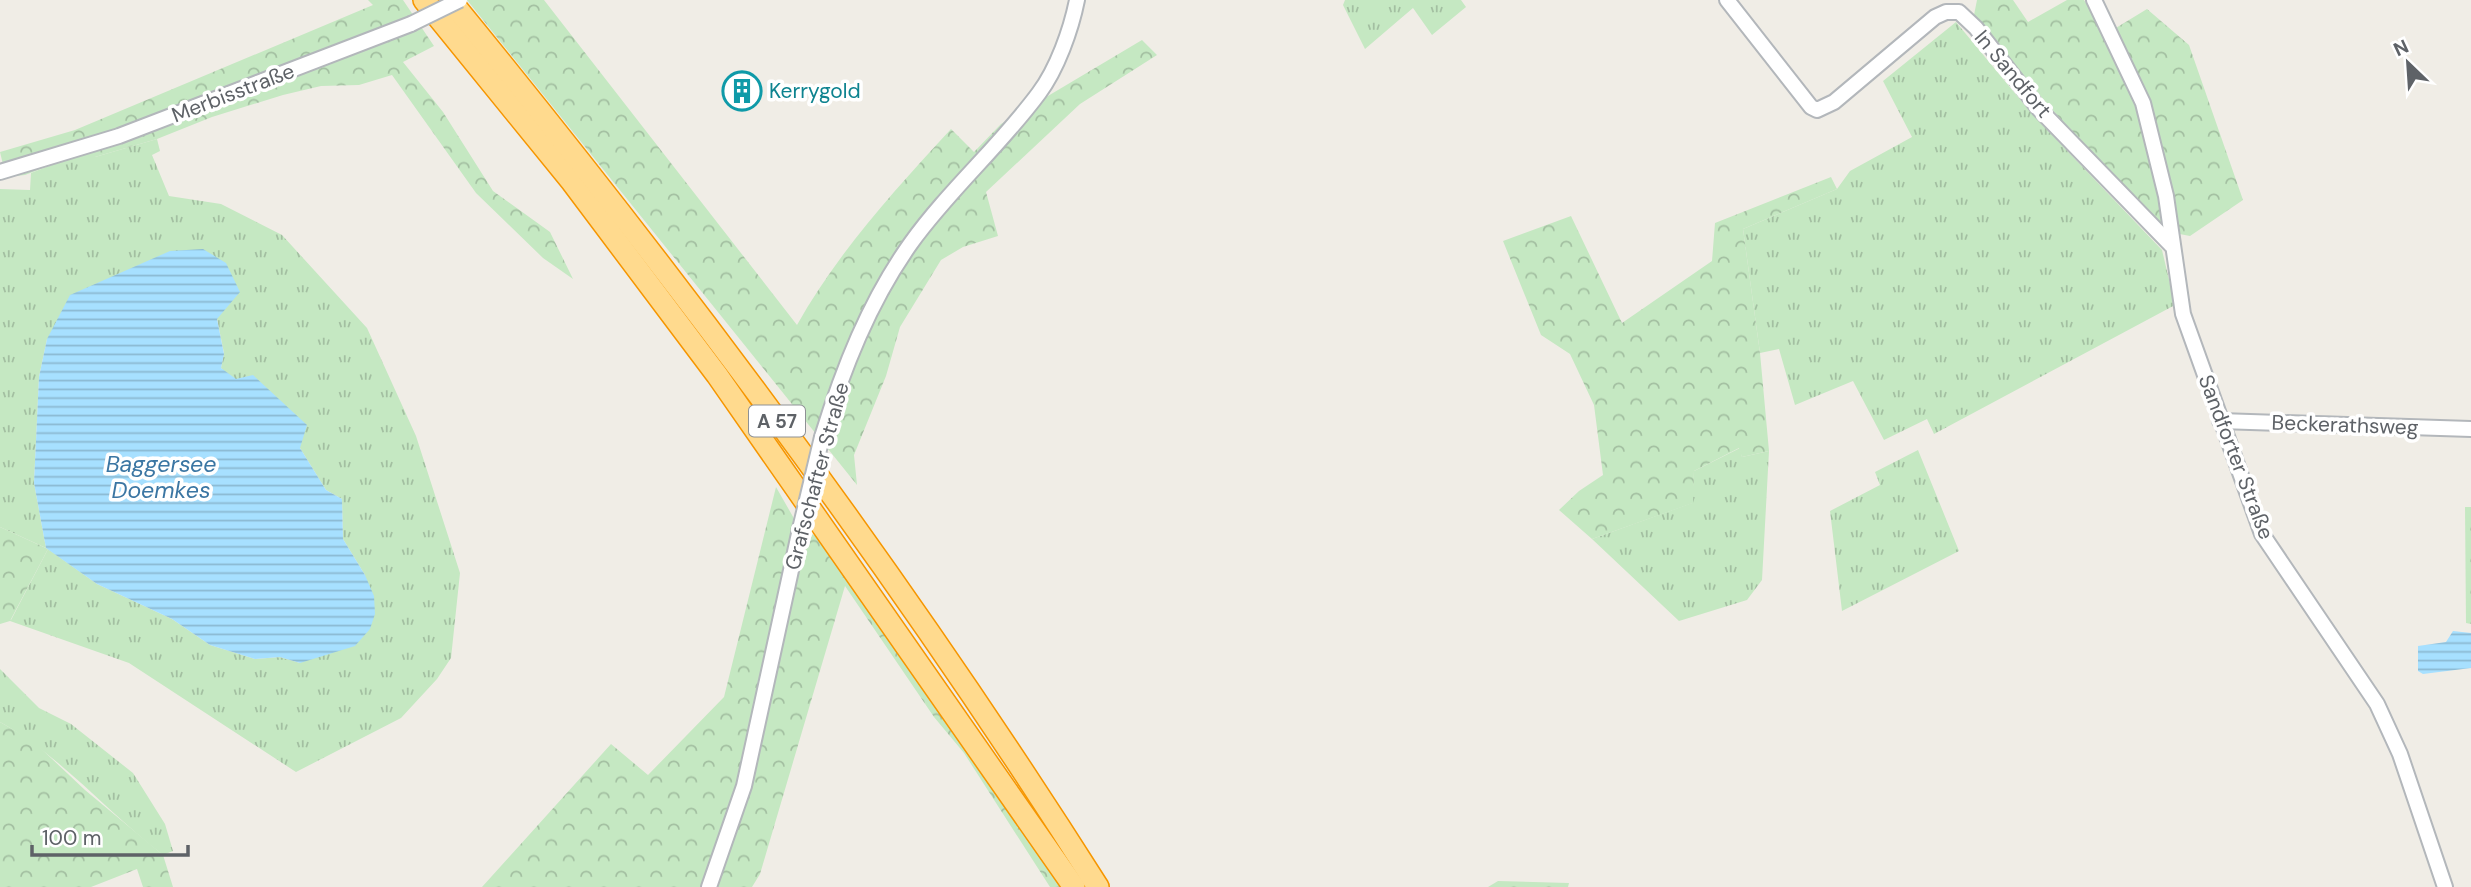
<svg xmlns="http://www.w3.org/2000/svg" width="2471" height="887" font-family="'DM Sans',sans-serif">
	<defs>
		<pattern id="grass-tufts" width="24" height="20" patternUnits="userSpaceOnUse" patternTransform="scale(1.75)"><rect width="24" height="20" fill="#c5e8c2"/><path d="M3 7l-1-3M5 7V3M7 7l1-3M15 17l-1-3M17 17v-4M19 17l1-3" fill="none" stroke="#a3bfa1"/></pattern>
		<pattern id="forest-crowns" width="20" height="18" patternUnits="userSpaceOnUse" patternTransform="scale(1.75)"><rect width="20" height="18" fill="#c5e8c2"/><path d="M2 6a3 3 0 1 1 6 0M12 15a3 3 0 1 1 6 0" fill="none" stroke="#a3bfa1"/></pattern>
		<pattern id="water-rules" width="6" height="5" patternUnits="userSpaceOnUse" patternTransform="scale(1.75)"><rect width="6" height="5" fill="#a7e0ff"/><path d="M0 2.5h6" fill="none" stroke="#8bb9d2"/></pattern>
	</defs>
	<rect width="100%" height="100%" fill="#f0ede6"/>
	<g fill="url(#grass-tufts)">
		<path d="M 1345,0 L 1461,0 L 1466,7 L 1432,35 L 1413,8 L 1365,49 L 1343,5 Z"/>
		<path d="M 1956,22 L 2033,115 L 2162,250 L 2175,305 L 1934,434 L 1927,419 L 1884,440 L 1853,381 L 1795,405 L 1779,349 L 1760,353 L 1743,229 L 1837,189 L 1850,171 L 1912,137 L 1883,81 Z"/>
		<path d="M 157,139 L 160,151 L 152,155 L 169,196 L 221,204 L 282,235 L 367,328 L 416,436 L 460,573 L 451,658 L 437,679 L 401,718 L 296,772 L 129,663 L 10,621 L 0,624 L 0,613 L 11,620 L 48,549 L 97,584 L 172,619 L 210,645 L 255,659 L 280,657 L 300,663 L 365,575 L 343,539 L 342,499 L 326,490 L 300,448 L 221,368 L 224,353 L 217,319 L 47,339 L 39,377 L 34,483 L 46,548 L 0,527 L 0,189 L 30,190 L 31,173 L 72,157 L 95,157 Z"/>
		<path d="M 1740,448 L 1742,457 L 1769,451 L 1762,580 L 1747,600 L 1679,621 L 1592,539 L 1692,503 L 1694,471 Z"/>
		<path d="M 1918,450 L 1959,551 L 1842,611 L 1830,511 L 1880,485 L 1875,472 Z"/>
		<path d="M 0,669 L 39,708 L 71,724 L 133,773 L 165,824 L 173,851 L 163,855 C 107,812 61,756 0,722 Z"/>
	</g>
	<g fill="url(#forest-crowns)">
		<path d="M 368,0 L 403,0 L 434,46 L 403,62 L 443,112 L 493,191 L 550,232 L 573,279 L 543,258 L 476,193 L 392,75 L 359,85 L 321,86 L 283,95 L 212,117 L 157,139 L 95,157 L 72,157 L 25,175 L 6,177 L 0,152 L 75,130 L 373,5 Z"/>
		<path d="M 467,0 L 544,0 L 797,325 C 838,252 894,191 951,129 L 974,152 L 1001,124 L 1142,40 L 1157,55 L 1080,104 L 986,192 L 998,236 L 963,247 L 941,260 L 900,327 L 886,376 L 854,455 L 857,485 Z"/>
		<path d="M 1977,0 L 2013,0 L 2028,22 L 2067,0 L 2084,0 L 2106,34 L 2147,9 L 2189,45 L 2243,200 L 2190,236 L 2164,231 L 2144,214 L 2007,58 L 1974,15 Z"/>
		<path d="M 1831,177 L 1837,189 L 1743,229 L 1760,353 L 1769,451 L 1742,457 L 1739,448 L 1694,471 L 1693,503 L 1592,539 L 1559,510 L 1579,491 L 1603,475 L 1594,405 L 1570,354 L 1541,335 L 1503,241 L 1571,216 L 1622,323 L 1712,261 L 1715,223 Z"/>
		<path d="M 776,487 L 800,529 L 836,545 L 1064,887 L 1050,887 L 964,753 L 934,717 L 845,586 L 760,874 L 752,887 L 482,887 L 611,744 L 648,775 L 724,697 Z"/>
		<path d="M 2465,507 L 2471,507 L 2471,624 L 2466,623 Z"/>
		<path d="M 0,527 L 48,549 L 10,621 L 0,614 Z"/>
		<path d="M 0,722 L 33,741 L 85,790 L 163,855 L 173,887 L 143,887 L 137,869 L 91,887 L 0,887 Z"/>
		<path d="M 1498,881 L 1569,883 L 1568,887 L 1488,887 Z"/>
	</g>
	<g fill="url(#water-rules)">
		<path d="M 203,249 L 226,263 L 240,292 L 217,319 L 224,354 L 221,368 L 236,379 L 253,375 L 307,425 L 300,448 L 326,490 L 342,499 L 343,539 L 365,575 L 374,596 L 375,614 L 370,629 L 355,646 L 300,663 L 280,657 L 255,659 L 210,645 L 172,619 L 97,584 L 46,548 L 34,483 L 39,377 L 47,339 L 70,295 L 170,251 Z"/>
		<path d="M 2453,631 L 2471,633 L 2471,668 L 2423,674 L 2418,671 L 2418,646 L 2446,642 Z"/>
	</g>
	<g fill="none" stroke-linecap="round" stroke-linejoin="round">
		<g stroke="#b3b7bb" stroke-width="18">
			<g id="minor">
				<path d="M 1727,0 L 1811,107 L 1817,110 L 1834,102 L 1935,17 L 1946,12 L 1959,12 L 1976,28 L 2039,109 L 2171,245"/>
				<path d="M 2094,0 L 2143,103 L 2166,196 L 2183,314 L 2262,534 L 2377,704 L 2400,754 L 2445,887"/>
				<path d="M 0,172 L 119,136 L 411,24"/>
				<path d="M 2220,421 L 2471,429"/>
				<path d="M 822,437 C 843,369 869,302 911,243 C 949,190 1000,146 1039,93 C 1057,69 1071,30 1077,0"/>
				<path d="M 709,887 L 744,786 L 800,529"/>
			</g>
		</g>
		<g stroke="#f69600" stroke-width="24">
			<g id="highway">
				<path d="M 424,0 L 572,182 L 717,375 L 1074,887"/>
				<path d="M 450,0 C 682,283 902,578 1098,887"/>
			</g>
		</g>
		<use href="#minor" stroke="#fff" stroke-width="14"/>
		<use href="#highway" stroke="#ffda8e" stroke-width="21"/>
		<g stroke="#b3b7bb" stroke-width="18" stroke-linecap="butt">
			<g id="minor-bridge">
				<path d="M 411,24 L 460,0"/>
				<path d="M 800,529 L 822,437"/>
			</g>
		</g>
		<use href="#minor-bridge" stroke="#fff" stroke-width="14"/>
	</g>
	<defs>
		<g id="building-ring" transform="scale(2.0125)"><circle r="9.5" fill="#fff" stroke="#0f9aa8" stroke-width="1.5"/><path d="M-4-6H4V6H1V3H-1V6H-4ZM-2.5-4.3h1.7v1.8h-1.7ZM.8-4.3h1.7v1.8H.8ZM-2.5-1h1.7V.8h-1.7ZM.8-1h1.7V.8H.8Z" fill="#0f9aa8"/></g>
	</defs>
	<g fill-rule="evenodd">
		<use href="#building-ring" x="742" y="91"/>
	</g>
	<g text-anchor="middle" stroke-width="7" stroke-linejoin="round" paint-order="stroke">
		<rect fill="#fff" stroke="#8e9195" stroke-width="2" x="749" y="405.5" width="56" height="31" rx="5"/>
		<g font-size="19" font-weight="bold" fill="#5e6267">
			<text x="777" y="428">A 57</text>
		</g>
		<g font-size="21" fill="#5e6267" stroke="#fff">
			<text transform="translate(2013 74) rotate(50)" y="7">In Sandfort</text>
			<text transform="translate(233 93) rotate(-21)" y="7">Merbisstraße</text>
			<text transform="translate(2345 425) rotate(2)" y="7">Beckerathsweg</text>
			<text transform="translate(2236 457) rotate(69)" y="7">Sandforter Straße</text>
			<text transform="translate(817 476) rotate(-75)" y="7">Grafschafter Straße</text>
		</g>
		<g font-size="21" fill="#0d838f" stroke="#fff" text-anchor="start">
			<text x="769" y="98">Kerrygold</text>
		</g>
		<g font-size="23" font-style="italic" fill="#3b76a3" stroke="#fff">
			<text x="161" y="472">Baggersee<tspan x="161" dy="26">Doemkes</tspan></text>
		</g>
	</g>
	<g transform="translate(2408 63) rotate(335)" stroke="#ffffff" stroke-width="5" paint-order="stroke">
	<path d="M0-5L12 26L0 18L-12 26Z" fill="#5e6267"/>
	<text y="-10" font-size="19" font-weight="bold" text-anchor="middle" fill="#5e6267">N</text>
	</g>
	<path d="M32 845v10h156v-10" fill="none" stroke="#5e6267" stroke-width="3.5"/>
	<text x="42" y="845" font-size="21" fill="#5e6267" stroke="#ffffff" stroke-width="5" paint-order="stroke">100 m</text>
</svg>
